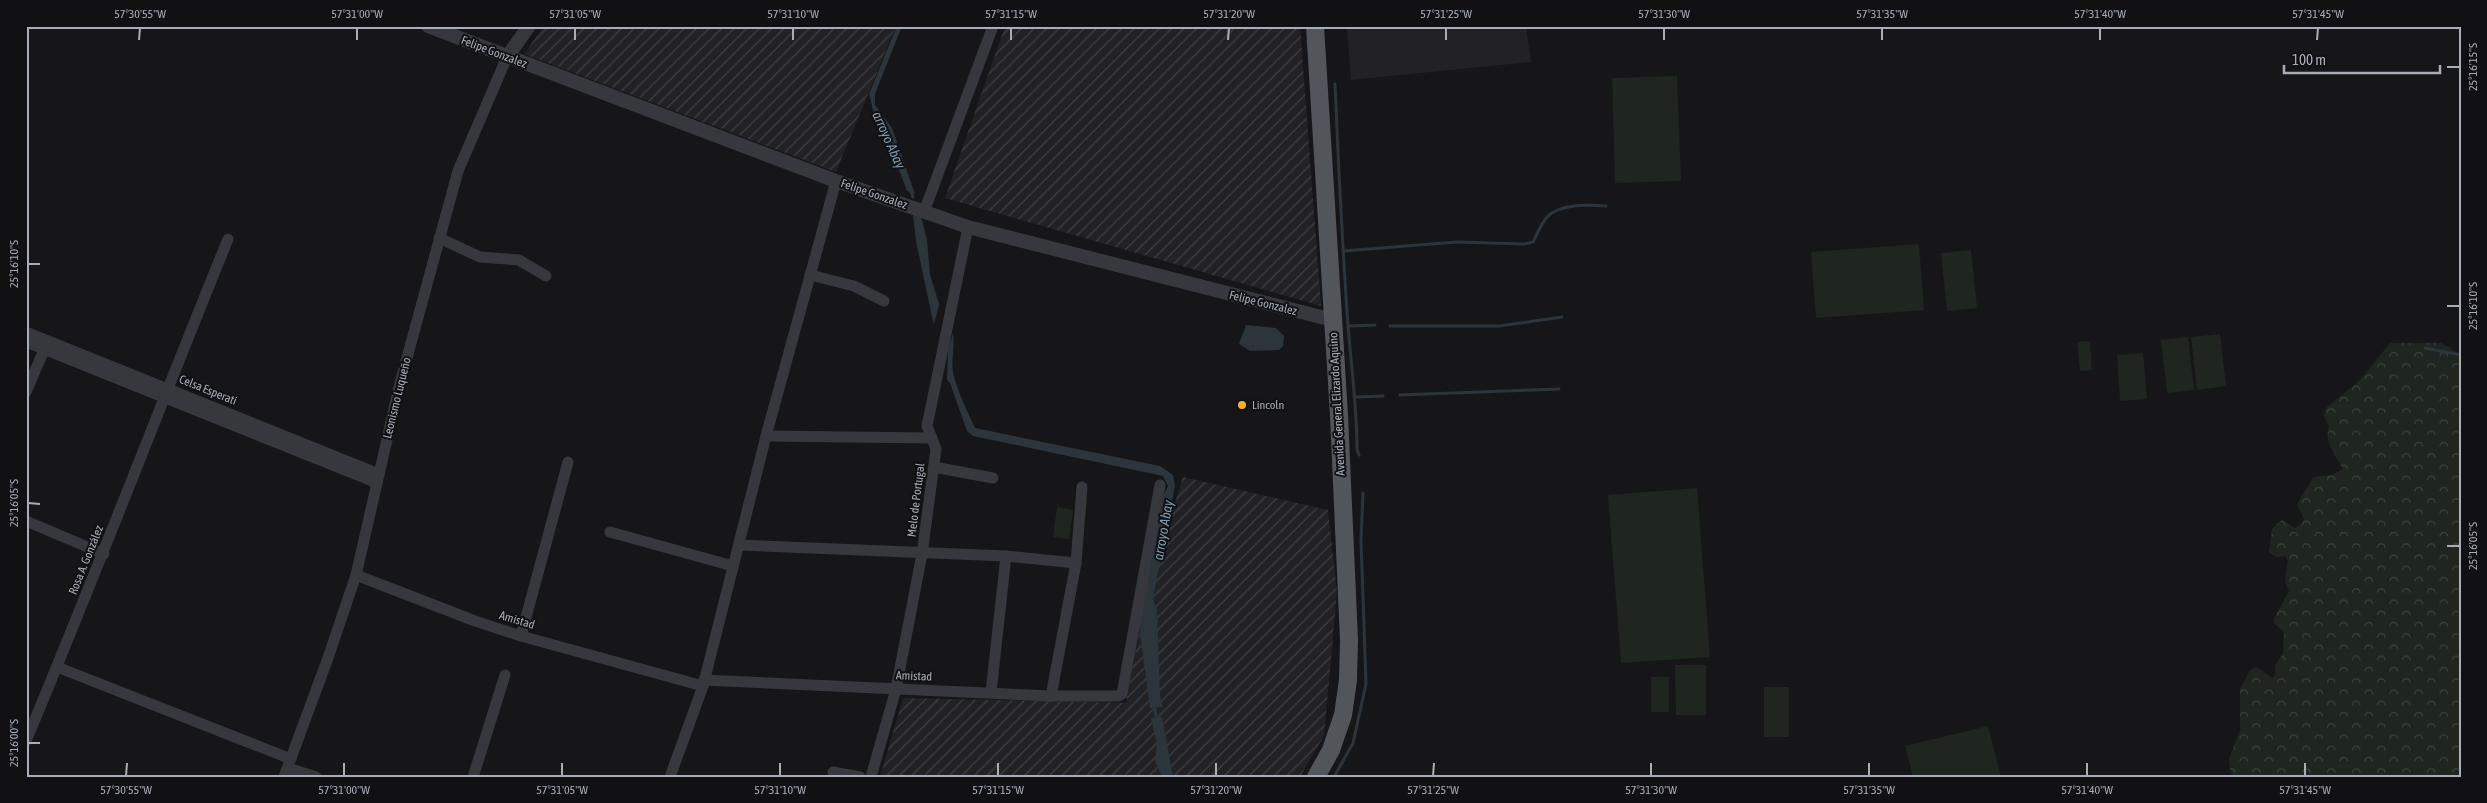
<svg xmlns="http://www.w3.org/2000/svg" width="2487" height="803" font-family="'Asap Condensed',sans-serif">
	<defs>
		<pattern id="industrial-furrows" width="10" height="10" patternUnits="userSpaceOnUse" patternTransform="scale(1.25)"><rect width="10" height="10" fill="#222225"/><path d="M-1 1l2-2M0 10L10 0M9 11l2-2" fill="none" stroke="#3f3f43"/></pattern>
		<pattern id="forest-crowns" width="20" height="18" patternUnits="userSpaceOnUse" patternTransform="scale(1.25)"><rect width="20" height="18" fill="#1e261f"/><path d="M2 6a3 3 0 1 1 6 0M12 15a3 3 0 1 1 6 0" fill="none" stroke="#3c433d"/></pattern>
	</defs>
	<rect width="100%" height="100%" fill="#161618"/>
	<path fill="#222225" d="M 1347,26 L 1526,26 L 1531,62 L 1351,80 Z"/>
	<g fill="url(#industrial-furrows)">
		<path d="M 544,26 L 896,26 L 836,172 L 524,54 Z"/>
		<path d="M 1005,26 L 1300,26 L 1321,306 L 945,198 Z"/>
		<path d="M 1183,477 L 1328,510 L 1337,592 L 1324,736 L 1300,777 L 880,777 L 903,698 L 1126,703 L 1146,597 Z"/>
	</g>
	<path fill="url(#forest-crowns)" d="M 2390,343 L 2441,343 L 2461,354 L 2461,777 L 2231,777 L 2229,759 L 2240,730 L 2240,689 L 2250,670 L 2257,667 L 2272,678 L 2275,675 L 2275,665 L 2283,654 L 2284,632 L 2274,623 L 2274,619 L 2289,591 L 2285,581 L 2288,561 L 2285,556 L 2276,557 L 2269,552 L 2272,529 L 2282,520 L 2295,528 L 2302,523 L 2304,519 L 2297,505 C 2301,494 2309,488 2313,477 L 2332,475 L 2343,469 C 2335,454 2324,444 2329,426 L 2324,416 L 2326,408 L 2359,381 Z"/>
	<g fill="#1e261f">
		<path d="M 1677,76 L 1681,181 L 1615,183 L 1612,78 Z"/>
		<path d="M 1919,244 L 1924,310 L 1816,318 L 1811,252 Z"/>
		<path d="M 1971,250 L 1977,308 L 1947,311 L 1941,253 Z"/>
		<path d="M 2220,334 L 2226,386 L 2197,390 L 2191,337 Z"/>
		<path d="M 2188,337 L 2194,390 L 2167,393 L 2161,340 Z"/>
		<path d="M 2090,341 L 2092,370 L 2080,371 L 2077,342 Z"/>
		<path d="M 2143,353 L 2147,399 L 2120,401 L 2117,355 Z"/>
		<path d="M 1697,488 L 1710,657 L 1621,663 L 1608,495 Z"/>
		<path d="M 1057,507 L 1073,510 L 1069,539 L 1053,537 Z"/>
		<path d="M 1675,665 L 1706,665 L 1706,715 L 1676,715 Z"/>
		<rect x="1651" y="677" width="18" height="35"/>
		<rect x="1764" y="687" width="25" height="50"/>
		<path d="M 1988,726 L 2001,777 L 1913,777 L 1905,746 Z"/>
	</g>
	<g fill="#2c353c">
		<path d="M 897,26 L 902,26 L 875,94 L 875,105 L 892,128 L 915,194 L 907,191 L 887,138 L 873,110 L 869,94 Z"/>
		<path d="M 913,214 L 921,216 L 927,240 L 930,275 L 942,313 L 934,326 L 916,241 Z"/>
		<path d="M 1246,325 L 1276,328 L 1284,336 L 1283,346 L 1279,350 L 1250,351 L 1239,344 Z"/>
		<path d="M 953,333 C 955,347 951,359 953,372 C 957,390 967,411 975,428 L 1160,466 L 1173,475 L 1175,486 L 1153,598 L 1157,611 L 1160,696 L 1163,707 L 1150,708 L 1139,626 L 1164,494 L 1168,486 L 1163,476 L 973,436 L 967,431 L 950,383 L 947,380 L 948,350 Z"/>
		<path d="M 1162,717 L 1173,777 L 1162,777 L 1155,760 L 1157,744 L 1151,718 Z"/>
	</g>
	<path fill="#161618" d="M 940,301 L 944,313 L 940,330 L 937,332 L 933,328 Z"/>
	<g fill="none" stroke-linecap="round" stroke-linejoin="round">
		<g stroke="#2c353c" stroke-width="3">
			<path d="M 1335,84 C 1338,160 1342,236 1347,312 C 1350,358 1357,403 1357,449 L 1359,455"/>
			<path d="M 910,188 L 913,197"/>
			<path d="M 1343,251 L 1457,242 L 1524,244 L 1533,242 C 1537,234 1541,224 1547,217 C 1560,203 1589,205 1606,206"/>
			<path d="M 1348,326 L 1375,325"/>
			<path d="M 1390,326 L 1499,326 L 1562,317"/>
			<path d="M 2425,348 L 2461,355"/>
			<path d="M 1400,395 L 1559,389"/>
			<path d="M 1356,397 L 1383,396"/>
			<path d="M 1154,704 L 1157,720"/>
			<path d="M 1334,777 L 1353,743 L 1366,684 L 1361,540 L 1363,493"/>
		</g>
		<g stroke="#37383d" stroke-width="11">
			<path d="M 924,212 L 993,26"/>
			<path d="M 439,238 L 480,257 L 519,260 L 546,276"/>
			<path d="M 810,275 L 854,286 L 884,301"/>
			<path d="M 26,332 L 379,474"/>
			<path d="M 26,342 L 377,483"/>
			<path d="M 26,392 L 47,343"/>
			<path d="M 766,436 L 932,438"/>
			<path d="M 934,467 L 993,478"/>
			<path d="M 26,521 L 104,554"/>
			<path d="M 610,532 L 733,566"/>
			<path d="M 739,545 L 1006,556 L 1076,563"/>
			<path d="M 356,575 L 475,621 L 521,636 L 703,686"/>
			<path d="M 521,636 L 568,462"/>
			<path d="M 57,667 L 291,759"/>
			<path d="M 704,680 L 1051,696 L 1119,696 L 1122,694 L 1160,485"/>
			<path d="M 991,692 L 1006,556"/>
			<path d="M 1051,696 L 1076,563 L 1082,487"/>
			<path d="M 26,741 C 96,574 160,406 228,239"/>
			<path d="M 288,768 L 316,777"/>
			<path d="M 833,772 L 860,777"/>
			<path d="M 284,777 L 328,658 L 356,575 L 399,387 L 458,171 L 507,57"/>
			<path d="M 473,777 L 505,675"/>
			<path d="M 670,777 L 703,686 L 766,436 L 836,181"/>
			<path d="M 871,777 L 896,689 L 922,554 L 936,449 L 927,426 L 968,227"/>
		</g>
		<g stroke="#37383d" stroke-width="14">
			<path d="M 428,26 L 836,181 L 968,227 L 1333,320"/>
			<path d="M 507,57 L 529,26"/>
		</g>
		<path stroke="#53555c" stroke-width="18" d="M 1315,26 L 1339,415 L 1349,640 L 1348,680 L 1343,715 L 1331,750 L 1316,777"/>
	</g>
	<path fill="none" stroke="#a8adb8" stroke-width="2" d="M 139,40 L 140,28M 357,40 L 357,28M 575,40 L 575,28M 793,40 L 793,28M 1011,40 L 1011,28M 1228,40 L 1229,28M 1446,40 L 1446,28M 1664,40 L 1664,28M 1882,40 L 1882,28M 2100,40 L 2100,28M 2317,40 L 2318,28M 2447,67 L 2460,67M 28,264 L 40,264M 2447,306 L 2460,306M 28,503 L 40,504M 2447,546 L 2460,546M 28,743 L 40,743M 126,776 L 127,763M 344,776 L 344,763M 562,776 L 562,763M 780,776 L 780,763M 998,776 L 998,763M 1216,776 L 1216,763M 1433,776 L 1434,763M 1651,776 L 1651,763M 1869,776 L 1869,763M 2087,776 L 2087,763M 2305,776 L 2305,763"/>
	<circle fill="#f2b134" stroke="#111113" stroke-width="2" cx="1242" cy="405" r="5"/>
	<g text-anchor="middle" stroke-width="4" stroke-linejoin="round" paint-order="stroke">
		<g font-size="12" fill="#a8adb8" stroke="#111113">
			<text transform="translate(494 52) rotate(21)" y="4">Felipe Gonzalez</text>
			<text transform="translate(874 194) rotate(19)" y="4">Felipe Gonzalez</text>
			<text transform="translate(1263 303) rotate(14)" y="4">Felipe Gonzalez</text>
			<text transform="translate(208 390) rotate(22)" y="4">Celsa Esperati</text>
			<text transform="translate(397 398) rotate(-76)" y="4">Leonismo Luqueño</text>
			<text transform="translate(1337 404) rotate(-93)" y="4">Avenida General Elizardo Aquino</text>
			<text transform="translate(916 500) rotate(-83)" y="4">Melo de Portugal</text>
			<text transform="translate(86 560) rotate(-68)" y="4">Rosa A. González</text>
			<text transform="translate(517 620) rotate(17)" y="4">Amistad</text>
			<text transform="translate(914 676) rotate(2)" y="4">Amistad</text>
		</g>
		<g font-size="12" fill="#a8adb8" stroke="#111113" text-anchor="start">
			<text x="1252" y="409">Lincoln</text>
		</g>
		<g font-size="14" font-style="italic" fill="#7f9bb3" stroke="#111113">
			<text transform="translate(889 140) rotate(66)" y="5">arroyo Abay</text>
			<text transform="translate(1163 530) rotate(-80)" y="5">arroyo Abay</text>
		</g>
	</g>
	<rect width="2487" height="803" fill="none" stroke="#111113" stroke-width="55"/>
	<path d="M2284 65v8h156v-8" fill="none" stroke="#a8adb8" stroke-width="2.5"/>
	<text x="2292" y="65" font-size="15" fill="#a8adb8" stroke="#111113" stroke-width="4" paint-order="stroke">100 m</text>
	<rect x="28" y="28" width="2432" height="748" fill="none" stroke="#a8adb8" stroke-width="2"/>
	<g font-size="12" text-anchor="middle" fill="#a8adb8">
		<text x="140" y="18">57°30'55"W</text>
		<text x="357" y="18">57°31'00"W</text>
		<text x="575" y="18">57°31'05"W</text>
		<text x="793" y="18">57°31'10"W</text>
		<text x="1011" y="18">57°31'15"W</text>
		<text x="1229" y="18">57°31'20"W</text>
		<text x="1446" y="18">57°31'25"W</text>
		<text x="1664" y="18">57°31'30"W</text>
		<text x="1882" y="18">57°31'35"W</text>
		<text x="2100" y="18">57°31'40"W</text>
		<text x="2318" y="18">57°31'45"W</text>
		<text transform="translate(2473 67) rotate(-90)" y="4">25°16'15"S</text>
		<text transform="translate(14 264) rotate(-90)" y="4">25°16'10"S</text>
		<text transform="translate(2473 306) rotate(-90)" y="4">25°16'10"S</text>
		<text transform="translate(14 503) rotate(-90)" y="4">25°16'05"S</text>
		<text transform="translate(2473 546) rotate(-90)" y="4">25°16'05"S</text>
		<text transform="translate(14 743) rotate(-90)" y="4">25°16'00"S</text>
		<text x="126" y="794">57°30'55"W</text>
		<text x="344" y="794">57°31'00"W</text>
		<text x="562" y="794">57°31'05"W</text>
		<text x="780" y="794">57°31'10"W</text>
		<text x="998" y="794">57°31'15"W</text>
		<text x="1216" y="794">57°31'20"W</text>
		<text x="1433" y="794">57°31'25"W</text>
		<text x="1651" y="794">57°31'30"W</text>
		<text x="1869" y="794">57°31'35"W</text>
		<text x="2087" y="794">57°31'40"W</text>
		<text x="2305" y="794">57°31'45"W</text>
	</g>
</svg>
